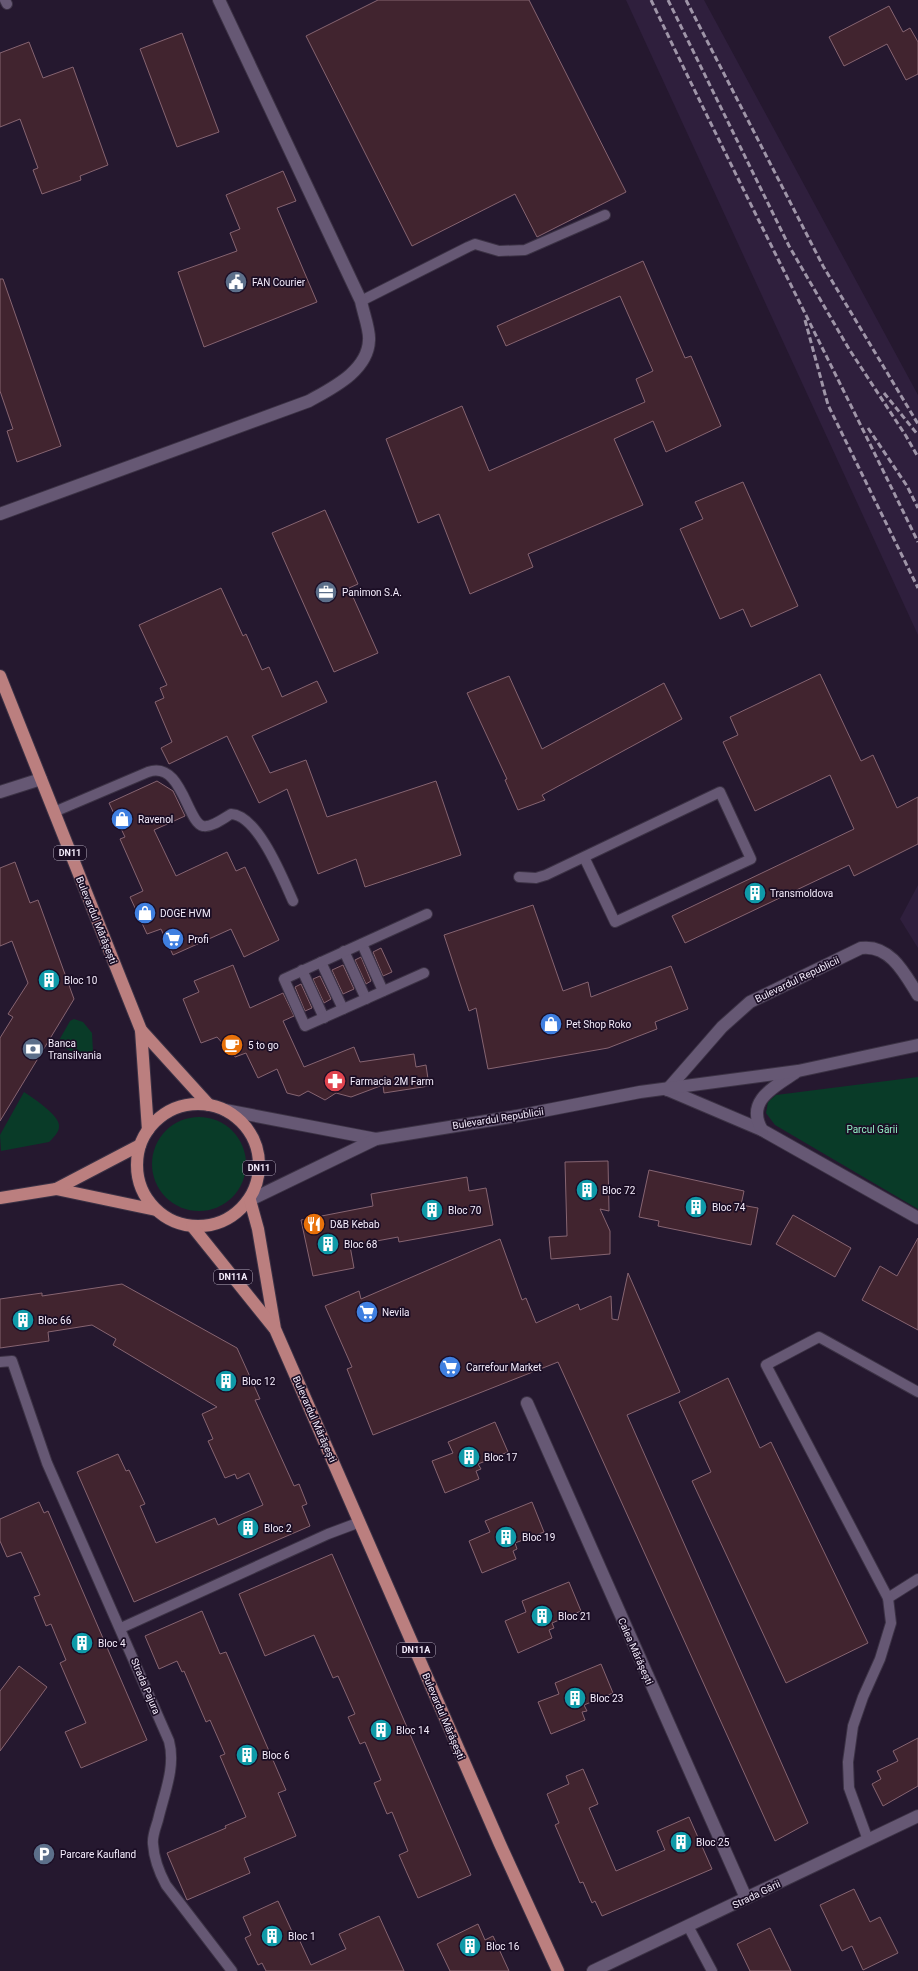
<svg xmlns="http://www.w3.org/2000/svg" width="918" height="1971" font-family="Roboto,sans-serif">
	<rect width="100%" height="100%" fill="#25182f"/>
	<g fill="#2f1f3d">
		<path d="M 626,0 L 704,0 L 918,395 L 918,635 Z"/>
		<path d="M 918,885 L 918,948 L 900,919 Z"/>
	</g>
	<g fill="#093b28">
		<path d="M 74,1019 L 83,1022 L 92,1033 L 93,1052 L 90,1057 L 86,1059 L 57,1044 L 70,1021 Z"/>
		<path d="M 918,1077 L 918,1209 L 775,1125 L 766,1113 L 768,1102 L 776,1095 Z"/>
		<path d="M 24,1092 C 33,1098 61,1116 59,1127 C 59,1132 53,1138 49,1142 L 1,1151 L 0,1135 Z"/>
		<circle cx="199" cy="1164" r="47"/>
	</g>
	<g fill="#41242f" stroke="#866471">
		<path d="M 378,0 L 529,0 L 626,192 L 537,237 L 515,194 L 412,246 L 306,36 Z"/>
		<path d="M 889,6 L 903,32 L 910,28 L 918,42 L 918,74 L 906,80 L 887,44 L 844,66 L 829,37 Z"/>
		<path d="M 182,33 L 219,132 L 177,147 L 140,49 Z"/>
		<path d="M 29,42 L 43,78 L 73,67 L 108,165 L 80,176 L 81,180 L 42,194 L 33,170 L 38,168 L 20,119 L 0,127 L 0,53 Z"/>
		<path d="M 283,171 L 296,201 L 277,208 L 317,302 L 204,347 L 178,272 L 237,251 L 230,233 L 240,229 L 226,195 Z"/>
		<path d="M 643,261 L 685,358 L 691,356 L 721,426 L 666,452 L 653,421 L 614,439 L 643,505 L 528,554 L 533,567 L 470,594 L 439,514 L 418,523 L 386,439 L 462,406 L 489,471 L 645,402 L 636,379 L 653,371 L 620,296 L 506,346 L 497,326 Z"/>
		<path d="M 0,279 L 3,279 L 61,446 L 17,462 L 7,431 L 13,429 L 0,391 Z"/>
		<path d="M 743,482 L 798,606 L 751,627 L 743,609 L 720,619 L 680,529 L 703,519 L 695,502 Z"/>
		<path d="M 325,510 L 358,584 L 349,588 L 378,653 L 334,672 L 272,533 Z"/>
		<path d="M 221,588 L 243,636 L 246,634 L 262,670 L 269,667 L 282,697 L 317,681 L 327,702 L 252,736 L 270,773 L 306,760 L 327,817 L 436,781 L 461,855 L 365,887 L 356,859 L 318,874 L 287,789 L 259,803 L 227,736 L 169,764 L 161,748 L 172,742 L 155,702 L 164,698 L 160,688 L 167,685 L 139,625 Z"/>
		<path d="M 820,674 L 861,761 L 873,755 L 897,808 L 918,797 L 918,844 L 854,876 L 849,865 L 685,943 L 672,916 L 854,829 L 830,775 L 755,811 L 723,742 L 738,735 L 730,717 Z"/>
		<path d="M 509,676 L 542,749 L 664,683 L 682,719 L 542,795 L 545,800 L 518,810 L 505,780 L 507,779 L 467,693 Z"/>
		<path d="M 157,781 L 173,791 L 185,816 L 154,830 L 176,876 L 227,852 L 236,871 L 245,867 L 279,940 L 244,957 L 231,929 L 173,955 L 161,929 L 147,934 L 130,897 L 143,891 L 120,839 L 125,837 L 109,803 Z"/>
		<path d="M 15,862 L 30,903 L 38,900 L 74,999 L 0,1121 L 0,1038 L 13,1017 L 8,1014 L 28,983 L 12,941 L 0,946 L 0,868 Z"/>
		<path d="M 533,905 L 563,991 L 588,982 L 591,997 L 671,966 L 688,1009 L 655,1022 L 657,1029 L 608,1048 L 488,1069 L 476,1008 L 469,1011 L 444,935 Z"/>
		<path d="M 381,948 L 392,972 L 383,976 L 373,952 Z"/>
		<path d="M 361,957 L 371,981 L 366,984 L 355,960 Z"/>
		<path d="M 233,965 L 250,1008 L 283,993 L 294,1016 L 283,1021 L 304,1067 L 354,1047 L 360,1062 L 414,1054 L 416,1067 L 426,1065 L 429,1086 L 384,1093 L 383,1085 L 351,1097 L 336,1093 L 325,1100 L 308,1091 L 299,1096 L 287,1093 L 277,1069 L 258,1078 L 246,1053 L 235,1057 L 217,1037 L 201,1043 L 183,999 L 199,992 L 194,981 Z"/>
		<path d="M 343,965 L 354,989 L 343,994 L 332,970 Z"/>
		<path d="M 320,976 L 331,999 L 324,1003 L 313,979 Z"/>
		<path d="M 301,984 L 312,1008 L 305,1011 L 295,987 Z"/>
		<path d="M 608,1161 L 609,1211 L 600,1209 L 610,1231 L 610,1254 L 551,1259 L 549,1237 L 567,1236 L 565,1162 Z"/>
		<path d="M 649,1170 L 744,1191 L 741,1205 L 758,1208 L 751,1245 L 658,1226 L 659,1221 L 639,1217 Z"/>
		<path d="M 467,1177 L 469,1191 L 486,1188 L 493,1225 L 399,1242 L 398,1237 L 350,1246 L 354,1268 L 313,1276 L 301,1220 L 373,1206 L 371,1194 Z"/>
		<path d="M 793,1215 L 851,1248 L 835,1277 L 776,1244 Z"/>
		<path d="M 918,1238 L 918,1330 L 862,1300 L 880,1266 L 897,1276 Z"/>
		<path d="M 500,1239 L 522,1300 L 526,1298 L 536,1323 L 578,1304 L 580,1310 L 611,1296 L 612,1319 L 618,1320 L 628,1273 L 680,1392 L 627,1415 L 808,1823 L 775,1841 L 558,1362 L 373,1435 L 347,1369 L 352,1367 L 325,1306 L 359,1291 L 361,1299 Z"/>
		<path d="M 122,1284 L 237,1348 L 260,1399 L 255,1400 L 290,1477 L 294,1486 L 299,1484 L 307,1504 L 302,1506 L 310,1526 L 134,1602 L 77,1472 L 118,1454 L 126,1471 L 129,1470 L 145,1504 L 140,1506 L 156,1543 L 215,1518 L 218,1525 L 263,1505 L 249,1473 L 237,1479 L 235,1474 L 225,1478 L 208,1441 L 213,1439 L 202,1414 L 217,1407 L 113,1345 L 116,1339 L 92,1325 L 48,1332 L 49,1341 L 0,1348 L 0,1299 L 42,1293 L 42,1296 Z"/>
		<path d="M 728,1378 L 760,1448 L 771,1442 L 868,1643 L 786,1683 L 692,1481 L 711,1472 L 679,1402 Z"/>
		<path d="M 495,1422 L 508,1452 L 478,1464 L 481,1469 L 476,1471 L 479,1479 L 445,1493 L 432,1461 L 453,1453 L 448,1442 Z"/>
		<path d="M 39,1502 L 44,1513 L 48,1511 L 147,1740 L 81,1768 L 65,1732 L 86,1723 L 60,1663 L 66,1660 L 51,1624 L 46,1626 L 34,1597 L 40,1595 L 21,1552 L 7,1557 L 0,1541 L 0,1519 Z"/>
		<path d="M 532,1502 L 544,1532 L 515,1543 L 517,1549 L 513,1551 L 516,1559 L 482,1573 L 469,1541 L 490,1532 L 485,1521 Z"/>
		<path d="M 332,1554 L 471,1875 L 418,1898 L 399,1855 L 408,1851 L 392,1812 L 387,1814 L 374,1783 L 381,1780 L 365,1742 L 360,1744 L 348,1717 L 355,1714 L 338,1676 L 333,1678 L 314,1635 L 265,1656 L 239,1594 Z"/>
		<path d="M 569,1582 L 581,1611 L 552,1623 L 554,1628 L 549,1630 L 552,1638 L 518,1653 L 505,1621 L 526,1612 L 522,1601 Z"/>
		<path d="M 202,1611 L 220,1654 L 226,1652 L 286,1790 L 278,1793 L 296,1836 L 244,1858 L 250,1873 L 187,1900 L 167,1853 L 226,1828 L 225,1826 L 246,1817 L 220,1756 L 225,1754 L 210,1720 L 206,1722 L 184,1671 L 182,1672 L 177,1661 L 159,1669 L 145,1636 Z"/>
		<path d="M 601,1664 L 613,1693 L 584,1705 L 587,1711 L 582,1712 L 585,1720 L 551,1734 L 538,1702 L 559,1694 L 555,1683 Z"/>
		<path d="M 19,1666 L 47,1687 L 0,1751 L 0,1691 Z"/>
		<path d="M 918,1738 L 918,1786 L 883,1806 L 872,1784 L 881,1779 L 877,1771 L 898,1761 L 893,1751 Z"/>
		<path d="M 583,1769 L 598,1804 L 589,1808 L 616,1871 L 665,1850 L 657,1831 L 689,1817 L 712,1869 L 602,1916 L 595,1901 L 592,1903 L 583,1882 L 580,1883 L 555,1825 L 559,1823 L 547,1794 L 569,1784 L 566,1776 Z"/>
		<path d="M 854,1889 L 870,1922 L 880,1917 L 898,1953 L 863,1970 L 852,1946 L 842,1951 L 820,1905 Z"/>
		<path d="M 278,1901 L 295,1938 L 298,1937 L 311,1965 L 346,1949 L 339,1934 L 379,1916 L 404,1971 L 266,1971 L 262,1963 L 258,1965 L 245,1938 L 251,1935 L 243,1917 Z"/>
		<path d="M 478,1924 L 485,1940 L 493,1936 L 509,1971 L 450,1971 L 437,1944 Z"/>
		<path d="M 770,1928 L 791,1971 L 750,1971 L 737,1944 Z"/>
	</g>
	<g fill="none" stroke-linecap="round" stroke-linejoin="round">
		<g stroke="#3c3245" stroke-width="12">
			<g id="lane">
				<path d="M 5,0 L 7,4"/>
				<path d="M 361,301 L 468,247 L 475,244 L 499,251 L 525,250 L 605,215"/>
				<path d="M 54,812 L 148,772 C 182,760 187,823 203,826 C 211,828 224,818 231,814 C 258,815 283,879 293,901"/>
				<path d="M 519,877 L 536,878 L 546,875 L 720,792 L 751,859 L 615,922 L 584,857"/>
				<path d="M 362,944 L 383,991"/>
				<path d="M 344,951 L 366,999"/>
				<path d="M 321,962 L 343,1009"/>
				<path d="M 302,970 L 324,1018"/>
				<path d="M 424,973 L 305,1026 L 284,979 L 427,914"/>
				<path d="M 0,1362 L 12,1361 L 47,1463 L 169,1741 C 176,1767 164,1794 158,1820 C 156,1827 152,1836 153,1844 C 154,1859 159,1872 166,1885 L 232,1971"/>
				<path d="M 888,1598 L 918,1579"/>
				<path d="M 121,1628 L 328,1534 L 360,1522"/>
				<path d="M 868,1840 L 849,1788 L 848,1762 L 853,1726 L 863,1697 L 880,1659 L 891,1623 L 888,1598 L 766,1365 L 819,1337 L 918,1392"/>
				<path d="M 688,1926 L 712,1971"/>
			</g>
		</g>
		<g stroke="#3c3245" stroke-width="14">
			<g id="street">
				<path d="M 0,514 L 309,401 C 332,388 368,371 369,340 C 370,330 363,312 361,301 L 219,0"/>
				<path d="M 0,792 L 41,779"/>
				<path d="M 667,1090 L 722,1027 L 750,1002 L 861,948 C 890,944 905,974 918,995"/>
				<path d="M 668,1090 L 762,1130 L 918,1218"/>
				<path d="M 225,1110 L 376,1139"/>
				<path d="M 762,1130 C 745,1101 774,1087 795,1073"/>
				<path d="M 250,1200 L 376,1139 L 517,1116 L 640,1092 L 798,1071 L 918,1045"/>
				<path d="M 527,1403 L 746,1898"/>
				<path d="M 593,1971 L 918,1816"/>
			</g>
		</g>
		<g stroke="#3c3245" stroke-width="14">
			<g id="primary">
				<path d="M 0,676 L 141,1030 L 148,1130"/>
				<path d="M 141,1030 L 209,1105"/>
				<circle cx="198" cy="1165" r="61"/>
				<path d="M 56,1189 L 156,1210"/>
				<path d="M 0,1198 L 56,1189 L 140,1145"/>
				<path d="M 250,1200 L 258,1229 L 275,1329 L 500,1844 L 558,1971"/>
				<path d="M 192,1226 L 274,1328"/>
			</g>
		</g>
		<use href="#lane" stroke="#665874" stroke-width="10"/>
		<use href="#street" stroke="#665874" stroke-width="12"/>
		<use href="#primary" stroke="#bb7f7f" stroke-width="12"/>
		<g stroke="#9f95a8" stroke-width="3" stroke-dasharray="6 3" stroke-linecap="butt">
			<path d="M 651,0 C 738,182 830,361 918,542"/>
			<path d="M 668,0 L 789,246 L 849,349 L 906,436 L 918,457"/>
			<path d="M 686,0 L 823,266 L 918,424"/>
			<path d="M 805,320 L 828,405 L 918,588"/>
			<path d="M 884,393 L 918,435"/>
			<path d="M 868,428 L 907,486 L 918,508"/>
		</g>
	</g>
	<defs>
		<g id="civic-disc" transform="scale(1.15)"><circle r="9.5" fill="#5c6f8a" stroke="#1b0e25"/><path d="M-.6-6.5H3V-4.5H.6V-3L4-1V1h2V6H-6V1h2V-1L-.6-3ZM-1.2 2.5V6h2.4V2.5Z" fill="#fff"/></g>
		<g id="office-disc" transform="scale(1.15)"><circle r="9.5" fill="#5c6f8a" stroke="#1b0e25"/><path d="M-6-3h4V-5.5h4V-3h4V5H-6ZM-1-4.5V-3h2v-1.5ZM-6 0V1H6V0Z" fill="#fff"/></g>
		<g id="shop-disc" transform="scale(1.15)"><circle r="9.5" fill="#3f7fe0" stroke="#1b0e25"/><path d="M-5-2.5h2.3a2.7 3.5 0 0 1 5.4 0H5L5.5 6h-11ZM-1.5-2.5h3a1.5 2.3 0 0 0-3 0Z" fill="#fff"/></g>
		<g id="building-disc" transform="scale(1.15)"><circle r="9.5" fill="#0f9aa8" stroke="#1b0e25"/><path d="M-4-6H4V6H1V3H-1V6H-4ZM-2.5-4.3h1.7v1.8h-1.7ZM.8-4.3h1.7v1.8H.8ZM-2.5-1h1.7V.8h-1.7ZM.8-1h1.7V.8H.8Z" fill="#fff"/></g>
		<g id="supermarket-disc" transform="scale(1.15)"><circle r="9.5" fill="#3f7fe0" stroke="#1b0e25"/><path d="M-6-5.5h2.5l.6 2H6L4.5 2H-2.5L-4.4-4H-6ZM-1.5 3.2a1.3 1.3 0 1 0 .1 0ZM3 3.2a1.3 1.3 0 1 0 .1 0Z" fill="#fff"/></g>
		<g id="cafe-disc" transform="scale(1.15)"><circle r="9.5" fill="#e8710a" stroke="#1b0e25"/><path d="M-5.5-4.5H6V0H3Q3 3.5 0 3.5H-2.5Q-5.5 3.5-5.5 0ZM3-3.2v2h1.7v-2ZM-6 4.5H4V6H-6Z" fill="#fff"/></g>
		<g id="bank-disc" transform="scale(1.15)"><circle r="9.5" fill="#5c6f8a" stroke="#1b0e25"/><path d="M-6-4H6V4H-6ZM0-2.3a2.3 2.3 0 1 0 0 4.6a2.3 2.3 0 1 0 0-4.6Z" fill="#fff"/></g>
		<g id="pharmacy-disc" transform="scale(1.15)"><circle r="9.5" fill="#e0444e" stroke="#1b0e25"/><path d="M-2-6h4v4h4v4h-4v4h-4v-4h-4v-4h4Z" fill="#fff"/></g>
		<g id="restaurant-disc" transform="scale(1.15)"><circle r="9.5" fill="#e8710a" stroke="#1b0e25"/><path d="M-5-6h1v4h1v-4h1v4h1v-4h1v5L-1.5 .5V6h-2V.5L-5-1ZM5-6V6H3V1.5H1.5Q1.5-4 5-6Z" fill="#fff"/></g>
		<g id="parking-disc" transform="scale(1.15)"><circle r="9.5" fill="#5c6f8a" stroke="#1b0e25"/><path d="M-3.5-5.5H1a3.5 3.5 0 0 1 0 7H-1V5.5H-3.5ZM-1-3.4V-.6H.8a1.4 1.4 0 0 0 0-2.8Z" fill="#fff"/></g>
	</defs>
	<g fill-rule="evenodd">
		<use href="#civic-disc" x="236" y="282"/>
		<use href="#office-disc" x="326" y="592"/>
		<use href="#shop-disc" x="122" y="819"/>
		<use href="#building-disc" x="755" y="893"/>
		<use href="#shop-disc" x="145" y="913"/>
		<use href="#supermarket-disc" x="173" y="939"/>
		<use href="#building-disc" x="49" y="980"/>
		<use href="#shop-disc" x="551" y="1024"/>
		<use href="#cafe-disc" x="232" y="1045"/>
		<use href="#bank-disc" x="33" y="1049"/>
		<use href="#pharmacy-disc" x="335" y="1081"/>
		<use href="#building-disc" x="587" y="1190"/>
		<use href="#building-disc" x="696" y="1207"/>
		<use href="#building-disc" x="432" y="1210"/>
		<use href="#restaurant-disc" x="314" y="1224"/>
		<use href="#building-disc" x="328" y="1244"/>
		<use href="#supermarket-disc" x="367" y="1312"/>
		<use href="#building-disc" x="23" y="1320"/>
		<use href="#supermarket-disc" x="450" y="1367"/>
		<use href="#building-disc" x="226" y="1381"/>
		<use href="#building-disc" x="469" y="1457"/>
		<use href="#building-disc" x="248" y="1528"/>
		<use href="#building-disc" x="506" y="1537"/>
		<use href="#building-disc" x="542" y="1616"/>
		<use href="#building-disc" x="82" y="1643"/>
		<use href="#building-disc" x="575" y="1698"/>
		<use href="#building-disc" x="381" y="1730"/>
		<use href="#building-disc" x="247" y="1755"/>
		<use href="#building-disc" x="681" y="1842"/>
		<use href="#parking-disc" x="44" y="1854"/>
		<use href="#building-disc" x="272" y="1936"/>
		<use href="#building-disc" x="470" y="1946"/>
	</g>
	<g text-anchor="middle" stroke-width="3.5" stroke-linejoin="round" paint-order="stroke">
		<g fill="#1b0e25" stroke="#b3a9bc" stroke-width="1">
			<rect x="54" y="846" width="32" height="14" rx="3"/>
			<rect x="243" y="1161" width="32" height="14" rx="3"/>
			<rect x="214" y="1270" width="38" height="14" rx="3"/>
			<rect x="397" y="1643" width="38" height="14" rx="3"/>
		</g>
		<g font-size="9" font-weight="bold" fill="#f4ecfc">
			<text x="70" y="856">DN11</text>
			<text x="259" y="1171">DN11</text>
			<text x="233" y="1280">DN11A</text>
			<text x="416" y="1653">DN11A</text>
		</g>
		<g font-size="10" fill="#f4ecfc" stroke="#1b0e25" text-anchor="start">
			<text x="252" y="286">FAN Courier</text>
			<text x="342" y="596">Panimon S.A.</text>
			<text x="138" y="823">Ravenol</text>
			<text x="770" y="897">Transmoldova</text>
			<text x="160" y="917">DOGE HVM</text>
			<text x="188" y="943">Profi</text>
			<text x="64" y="984">Bloc 10</text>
			<text x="566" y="1028">Pet Shop Roko</text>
			<text x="48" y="1047">Banca<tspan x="48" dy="12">Transilvania</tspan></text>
			<text x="248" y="1049">5 to go</text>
			<text x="350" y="1085">Farmacia 2M Farm</text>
			<text x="602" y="1194">Bloc 72</text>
			<text x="712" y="1211">Bloc 74</text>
			<text x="448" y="1214">Bloc 70</text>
			<text x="330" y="1228">D&amp;B Kebab</text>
			<text x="344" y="1248">Bloc 68</text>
			<text x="382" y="1316">Nevila</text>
			<text x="38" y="1324">Bloc 66</text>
			<text x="466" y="1371">Carrefour Market</text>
			<text x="242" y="1385">Bloc 12</text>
			<text x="484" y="1461">Bloc 17</text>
			<text x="264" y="1532">Bloc 2</text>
			<text x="522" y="1541">Bloc 19</text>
			<text x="558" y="1620">Bloc 21</text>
			<text x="98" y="1647">Bloc 4</text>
			<text x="590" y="1702">Bloc 23</text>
			<text x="396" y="1734">Bloc 14</text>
			<text x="262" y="1759">Bloc 6</text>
			<text x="696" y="1846">Bloc 25</text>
			<text x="60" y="1858">Parcare Kaufland</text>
			<text x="288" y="1940">Bloc 1</text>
			<text x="486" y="1950">Bloc 16</text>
		</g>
		<g font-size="10" fill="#f4ecfc" stroke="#1b0e25">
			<text transform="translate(97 920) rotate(68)" y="4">Bulevardul Mărășești</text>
			<text transform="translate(797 979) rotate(-26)" y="4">Bulevardul Republicii</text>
			<text transform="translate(498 1118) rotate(-9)" y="4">Bulevardul Republicii</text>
			<text transform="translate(315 1419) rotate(66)" y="4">Bulevardul Mărășești</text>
			<text transform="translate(636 1651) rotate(66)" y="4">Calea Mărășești</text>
			<text transform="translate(146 1686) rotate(67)" y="4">Strada Pajura</text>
			<text transform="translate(444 1716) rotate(67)" y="4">Bulevardul Mărășești</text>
			<text transform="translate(756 1894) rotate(-26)" y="4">Strada Gării</text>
		</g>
		<g font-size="10" fill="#92eec4" stroke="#1b0e25">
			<text x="872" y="1133">Parcul Gării</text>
		</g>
	</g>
</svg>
